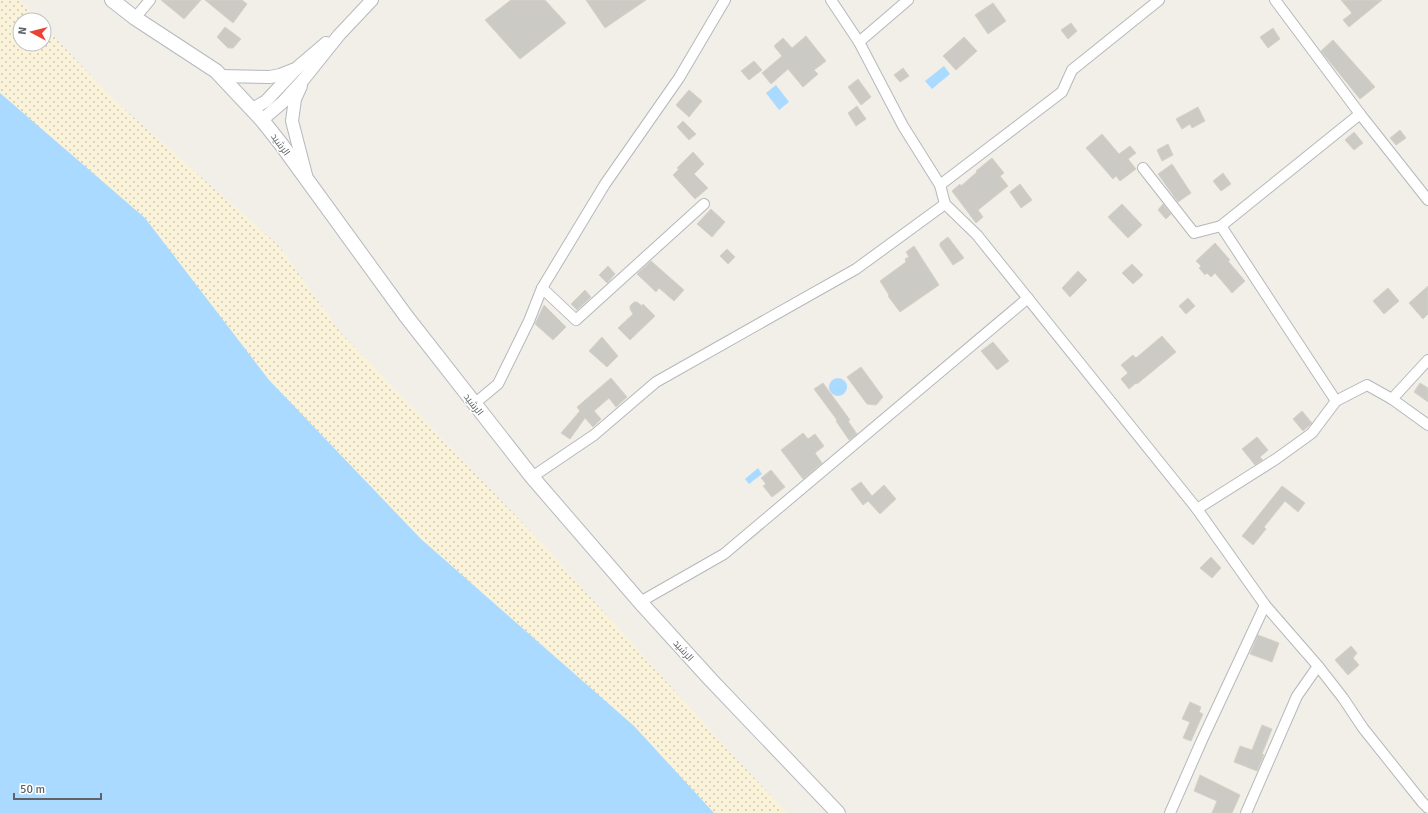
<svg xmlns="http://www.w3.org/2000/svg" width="1428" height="813" font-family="Signika,Cairo,sans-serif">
	<defs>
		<pattern id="sand-dots" width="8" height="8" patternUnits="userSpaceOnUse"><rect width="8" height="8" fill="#fbf3d9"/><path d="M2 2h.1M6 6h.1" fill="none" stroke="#cec8b4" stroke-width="1.8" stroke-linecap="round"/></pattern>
	</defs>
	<rect width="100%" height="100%" fill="#f1efe8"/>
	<path fill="url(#sand-dots)" d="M 0,0 L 20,0 L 39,20 L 20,20 L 20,44 L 44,44 L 44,26 L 113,99 L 279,246 L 341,333 L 538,539 L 717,738 L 787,813 L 714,813 L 634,726 L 421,539 L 269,380 L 145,218 L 0,93 Z"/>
	<g fill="#aadaff">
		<path d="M 944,66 L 950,74 L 932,89 L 925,81 Z"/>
		<path d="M 776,85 L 789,102 L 779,110 L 766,93 Z"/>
		<path d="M 0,93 L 145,218 L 269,380 L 421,539 L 634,726 L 714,813 L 0,813 Z"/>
		<circle cx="838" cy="387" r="9"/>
		<path d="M 758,468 L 762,474 L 749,484 L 745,479 Z"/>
	</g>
	<g fill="#cccac5" stroke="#d6d1c6">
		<path d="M 161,0 L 201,0 L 184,19 Z"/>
		<path d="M 205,0 L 242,0 L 247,4 L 233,23 Z"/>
		<path d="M 511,0 L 545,0 L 566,23 L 520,59 L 485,20 Z"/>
		<path d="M 586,0 L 646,0 L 605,28 Z"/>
		<path d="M 1341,0 L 1382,0 L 1349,27 L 1343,20 L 1352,13 Z"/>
		<path d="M 993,3 L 1006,21 L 988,34 L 975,15 Z"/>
		<path d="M 1071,23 L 1077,31 L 1068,39 L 1061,30 Z"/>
		<path d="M 225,27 L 241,39 L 233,48 L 228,48 L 217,37 Z"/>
		<path d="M 1273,28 L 1280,39 L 1268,48 L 1260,37 Z"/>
		<path d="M 806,36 L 826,61 L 814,70 L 818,74 L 803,87 L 788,69 L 771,84 L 762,73 L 782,56 L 774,46 L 783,38 L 792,48 Z"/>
		<path d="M 964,37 L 977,51 L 956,70 L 943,56 Z"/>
		<path d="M 1333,40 L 1375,87 L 1360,99 L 1321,51 Z"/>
		<path d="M 754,61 L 762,70 L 749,80 L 741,71 Z"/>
		<path d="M 903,68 L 909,76 L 900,82 L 894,75 Z"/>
		<path d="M 858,79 L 871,97 L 861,105 L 848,87 Z"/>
		<path d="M 689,90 L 702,101 L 689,117 L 676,105 Z"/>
		<path d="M 857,106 L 866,119 L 856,126 L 848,113 Z"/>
		<path d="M 1198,107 L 1205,121 L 1192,128 L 1190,124 L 1182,129 L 1176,119 Z"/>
		<path d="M 683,121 L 696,134 L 689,140 L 677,127 Z"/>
		<path d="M 1400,130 L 1406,138 L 1396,145 L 1390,138 Z"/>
		<path d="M 1354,132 L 1363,143 L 1354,150 L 1345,140 Z"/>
		<path d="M 1102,134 L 1119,154 L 1130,146 L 1136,153 L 1128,159 L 1136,169 L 1120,181 L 1116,176 L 1113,179 L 1086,148 Z"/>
		<path d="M 1168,144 L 1173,155 L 1162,161 L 1157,150 Z"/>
		<path d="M 693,152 L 704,164 L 694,174 L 708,188 L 695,199 L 673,175 L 679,169 L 677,168 Z"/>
		<path d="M 992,158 L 1004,173 L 1000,176 L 1008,186 L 978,210 L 983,217 L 976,223 L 952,191 L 960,184 L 961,186 L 977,172 L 976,171 Z"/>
		<path d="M 1172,164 L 1191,193 L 1178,202 L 1158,174 Z"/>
		<path d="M 1223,173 L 1231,184 L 1221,191 L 1213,181 Z"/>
		<path d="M 1020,184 L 1032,200 L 1021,208 L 1010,192 Z"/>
		<path d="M 1122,204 L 1142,225 L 1128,238 L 1108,217 Z"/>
		<path d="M 1163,204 L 1171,214 L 1166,219 L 1158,210 Z"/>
		<path d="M 711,209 L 725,222 L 712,237 L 697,224 Z"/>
		<path d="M 948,237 L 964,258 L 953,265 L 940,246 L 940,243 Z"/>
		<path d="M 1215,243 L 1230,260 L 1228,261 L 1245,281 L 1232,293 L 1215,273 L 1211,277 L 1207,273 L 1205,275 L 1199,268 L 1201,266 L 1196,261 Z"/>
		<path d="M 914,246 L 939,285 L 900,312 L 888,296 L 889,295 L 880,281 L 906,262 L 905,259 L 909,257 L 906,252 Z"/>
		<path d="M 727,249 L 735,257 L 728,264 L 720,256 Z"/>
		<path d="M 651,261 L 684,290 L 674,301 L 659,288 L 656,292 L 637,274 Z"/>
		<path d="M 1132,264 L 1143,275 L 1133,284 L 1122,273 Z"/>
		<path d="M 608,266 L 615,274 L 607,283 L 599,275 Z"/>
		<path d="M 1078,271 L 1087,280 L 1070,297 L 1062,288 Z"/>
		<path d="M 1428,286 L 1428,314 L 1423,319 L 1409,303 Z"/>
		<path d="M 1388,288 L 1399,301 L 1384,314 L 1373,301 Z"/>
		<path d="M 585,290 L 591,297 L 577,310 L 571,304 Z"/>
		<path d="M 1188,298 L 1195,306 L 1186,314 L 1179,306 Z"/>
		<path d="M 634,302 L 637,302 L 642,306 L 643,304 L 655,316 L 630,340 L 618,328 L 633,314 L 630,309 L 630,306 Z"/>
		<path d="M 544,305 L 566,327 L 553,340 L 535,324 Z"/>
		<path d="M 1162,336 L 1176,352 L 1137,384 L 1136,383 L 1129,389 L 1121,379 L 1128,373 L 1121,365 L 1133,355 L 1136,358 Z"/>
		<path d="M 602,337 L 618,356 L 607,367 L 589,351 Z"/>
		<path d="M 993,342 L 1009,361 L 997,370 L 981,351 Z"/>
		<path d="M 861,367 L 883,397 L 876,405 L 867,404 L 847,377 Z"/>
		<path d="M 611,378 L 627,397 L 616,407 L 609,398 L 594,411 L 601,419 L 593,427 L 585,418 L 570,439 L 561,433 L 580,411 L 577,407 Z"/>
		<path d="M 823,383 L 850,420 L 848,421 L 857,434 L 849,440 L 836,421 L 837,420 L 814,389 Z"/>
		<path d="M 1420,383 L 1428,388 L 1428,402 L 1414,392 Z"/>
		<path d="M 1302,411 L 1312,423 L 1303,431 L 1293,419 Z"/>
		<path d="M 803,433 L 808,439 L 815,434 L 824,446 L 815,453 L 822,463 L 803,479 L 781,450 Z"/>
		<path d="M 1257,437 L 1268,450 L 1260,457 L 1263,460 L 1255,465 L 1242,449 Z"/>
		<path d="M 771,470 L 785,487 L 772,497 L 763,486 L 766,484 L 761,478 Z"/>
		<path d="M 861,482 L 872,496 L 884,485 L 896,499 L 880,514 L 868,501 L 863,505 L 851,489 Z"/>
		<path d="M 1282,486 L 1305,503 L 1298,512 L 1285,501 L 1264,527 L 1266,529 L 1253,545 L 1242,536 Z"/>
		<path d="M 1211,557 L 1221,568 L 1212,578 L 1200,568 Z"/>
		<path d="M 1258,635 L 1279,643 L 1272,662 L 1250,654 Z"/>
		<path d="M 1351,646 L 1357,653 L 1353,658 L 1359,665 L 1348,675 L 1335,660 Z"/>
		<path d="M 1190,702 L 1201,707 L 1199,712 L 1203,714 L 1191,741 L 1183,738 L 1190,722 L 1182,719 Z"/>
		<path d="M 1262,725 L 1272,729 L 1262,754 L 1264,755 L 1257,771 L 1234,762 L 1240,746 L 1252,750 Z"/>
		<path d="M 1200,775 L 1240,795 L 1232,813 L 1212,813 L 1217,801 L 1194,791 Z"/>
	</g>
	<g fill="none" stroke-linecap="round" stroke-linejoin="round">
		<g stroke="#b5b8bc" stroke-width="12">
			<g id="minor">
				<path d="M 831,0 L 859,42 L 903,126 L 940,185 L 945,204 L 977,235 L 1197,509 L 1265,605 L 1318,666 L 1343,698 L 1363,728 L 1422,802 L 1428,808"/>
				<path d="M 1275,0 L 1360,114 L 1428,200"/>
				<path d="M 135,18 L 150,0"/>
				<path d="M 859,42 L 908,0"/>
				<path d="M 1143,168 L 1194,233 L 1221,226 L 1336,401"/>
				<path d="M 940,185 L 1062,92 L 1072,70 L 1159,0"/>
				<path d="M 1221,226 L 1360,114"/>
				<path d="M 542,288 L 576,320 L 704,204"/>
				<path d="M 1392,399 L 1428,360"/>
				<path d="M 474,404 L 498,384 L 529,321 L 542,288 L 605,184 L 679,78 L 725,0"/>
				<path d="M 532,477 L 594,435 L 656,382 L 856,269 L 945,204"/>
				<path d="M 1197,509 L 1276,459 L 1312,433 L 1336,401 L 1367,385 L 1392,399 L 1428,425"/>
				<path d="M 640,602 L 724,554 L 1028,298"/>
				<path d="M 1170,813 L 1202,740 L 1265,605"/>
				<path d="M 1246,813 L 1297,696 L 1318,666"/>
			</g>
		</g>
		<g stroke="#b5b8bc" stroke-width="14">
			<g id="tertiary">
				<path d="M 220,76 L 270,77 L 280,75 L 295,69"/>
				<path d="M 301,86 L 295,99 L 292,121 L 306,175"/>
				<path d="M 253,109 L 266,101 L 299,66 L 326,43"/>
				<path d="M 262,120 L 283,102 L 303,80 L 339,35 L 372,0"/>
			</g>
		</g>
		<g stroke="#b6babf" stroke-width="16">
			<path id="secondary" d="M 112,0 L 135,18 L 216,71 L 262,120 L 281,144 L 406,316 L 532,477 L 640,602 L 711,680 L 838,813"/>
		</g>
		<use href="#minor" stroke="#fff" stroke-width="10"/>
		<use href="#tertiary" stroke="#fff" stroke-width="12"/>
		<use href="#secondary" stroke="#fff" stroke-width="14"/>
	</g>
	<g text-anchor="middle" stroke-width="3" stroke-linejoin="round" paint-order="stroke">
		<g font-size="10" fill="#5f6368" stroke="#fff">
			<text transform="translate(281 144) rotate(54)" y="4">الرشيد</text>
			<text transform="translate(474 404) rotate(52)" y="4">الرشيد</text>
			<text transform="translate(684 650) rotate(48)" y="4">الرشيد</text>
		</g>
	</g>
	<g transform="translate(32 32) rotate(277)"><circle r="19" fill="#ffffff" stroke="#bfc1c3"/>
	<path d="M0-3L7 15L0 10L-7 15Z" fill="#ea4335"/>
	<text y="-6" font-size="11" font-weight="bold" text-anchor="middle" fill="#5f6368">N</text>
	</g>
	<path d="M14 793v6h87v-6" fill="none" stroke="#5f6368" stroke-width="2"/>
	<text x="20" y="793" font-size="12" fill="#5f6368" stroke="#ffffff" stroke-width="3" paint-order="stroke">50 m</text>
</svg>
